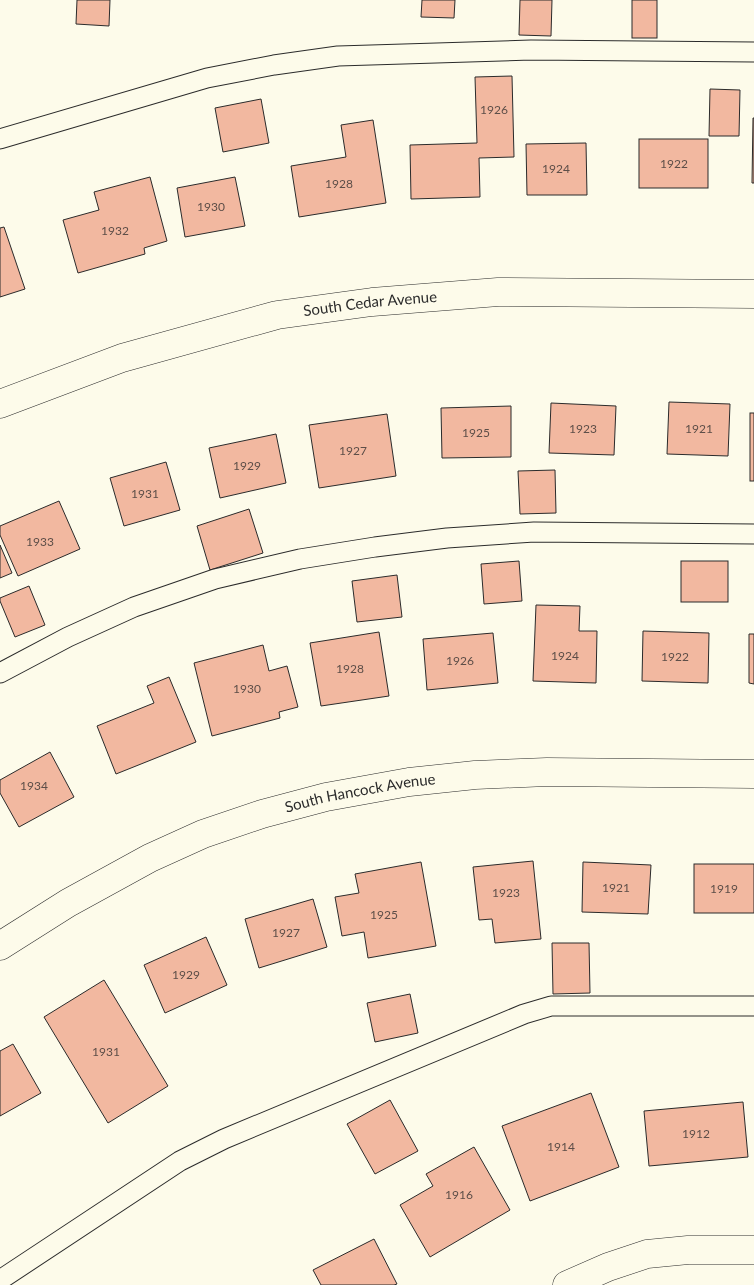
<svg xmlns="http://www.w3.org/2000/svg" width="754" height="1285" font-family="Lato,sans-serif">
	<rect width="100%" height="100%" fill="#fdfbea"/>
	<g fill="#f2b8a0" stroke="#2b2b2b">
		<path d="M 77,0 L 110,0 L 109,26 L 76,24 Z"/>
		<path d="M 422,0 L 455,0 L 454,18 L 421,17 Z"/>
		<path d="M 520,0 L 552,0 L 551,36 L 519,35 Z"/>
		<rect x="632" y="0" width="25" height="38"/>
		<path d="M 512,76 L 514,157 L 479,158 L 480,197 L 411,199 L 410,145 L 477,143 L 475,77 Z"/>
		<path d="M 710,89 L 740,90 L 739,136 L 709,136 Z"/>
		<path d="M 261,99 L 269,143 L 223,152 L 215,108 Z"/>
		<path d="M 753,118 L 754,118 L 754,183 L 752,183 Z"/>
		<path d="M 373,120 L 386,203 L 299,217 L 291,166 L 346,157 L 341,125 Z"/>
		<rect x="639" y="139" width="69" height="49"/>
		<path d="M 586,143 L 587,195 L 527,195 L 526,144 Z"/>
		<path d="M 150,177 L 167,241 L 144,248 L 145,254 L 78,273 L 63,220 L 99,210 L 94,192 Z"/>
		<path d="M 235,177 L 245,226 L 185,237 L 177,188 Z"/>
		<path d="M 4,227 L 25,289 L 0,297 L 0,228 Z"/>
		<path d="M 669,402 L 730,404 L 728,456 L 667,454 Z"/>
		<path d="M 551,403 L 616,406 L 614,455 L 549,453 Z"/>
		<path d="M 511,406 L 511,457 L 442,458 L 441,408 Z"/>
		<rect x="750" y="413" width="4" height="68"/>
		<path d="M 387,414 L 396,476 L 319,488 L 309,425 Z"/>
		<path d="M 276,434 L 286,483 L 220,498 L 209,448 Z"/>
		<path d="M 166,462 L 180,510 L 124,526 L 110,478 Z"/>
		<path d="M 555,470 L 556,513 L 520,514 L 518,471 Z"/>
		<path d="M 59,501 L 80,549 L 18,576 L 0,535 L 0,526 Z"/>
		<path d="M 249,509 L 263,553 L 210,570 L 197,526 Z"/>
		<path d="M 0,545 L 12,573 L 0,578 Z"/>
		<path d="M 519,561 L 522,601 L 484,604 L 481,564 Z"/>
		<rect x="681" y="561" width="47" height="41"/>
		<path d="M 397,575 L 402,617 L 357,622 L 352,581 Z"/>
		<path d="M 29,586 L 45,625 L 15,637 L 0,601 L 0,598 Z"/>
		<path d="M 536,605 L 580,606 L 579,631 L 597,631 L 596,683 L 533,681 Z"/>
		<path d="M 643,631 L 709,633 L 708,683 L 642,681 Z"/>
		<path d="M 379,632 L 389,696 L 321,706 L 310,643 Z"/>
		<path d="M 493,633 L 498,683 L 427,690 L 423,639 Z"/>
		<path d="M 749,634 L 754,634 L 754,684 L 749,683 Z"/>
		<path d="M 263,645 L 269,671 L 287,666 L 298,707 L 279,712 L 280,718 L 212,736 L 194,663 Z"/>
		<path d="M 169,677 L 196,742 L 116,774 L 97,726 L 154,703 L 147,686 Z"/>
		<path d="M 50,752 L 74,797 L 19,827 L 0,793 L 0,780 Z"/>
		<path d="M 533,861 L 541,939 L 495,943 L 492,919 L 479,920 L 473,867 Z"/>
		<path d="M 421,862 L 436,946 L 368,958 L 364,932 L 342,936 L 335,897 L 359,893 L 355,874 Z"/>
		<path d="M 583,862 L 651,865 L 648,914 L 582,912 Z"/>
		<rect x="694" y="864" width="60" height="49"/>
		<path d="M 313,899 L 327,947 L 259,968 L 245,919 Z"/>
		<path d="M 206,937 L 227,985 L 165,1013 L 144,965 Z"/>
		<path d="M 552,943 L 589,943 L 590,993 L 553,994 Z"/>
		<path d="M 104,980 L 168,1086 L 108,1123 L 44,1017 Z"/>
		<path d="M 410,994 L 418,1033 L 375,1042 L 367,1003 Z"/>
		<path d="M 13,1044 L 41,1093 L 0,1116 L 0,1051 Z"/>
		<path d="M 591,1093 L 619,1167 L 530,1201 L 502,1126 Z"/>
		<path d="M 390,1100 L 418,1151 L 375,1174 L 347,1124 Z"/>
		<path d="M 743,1102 L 748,1157 L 649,1166 L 644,1111 Z"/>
		<path d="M 474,1147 L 510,1210 L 430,1257 L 400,1205 L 433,1186 L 426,1174 Z"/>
		<path d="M 374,1239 L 397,1284 L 394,1285 L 321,1285 L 313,1270 Z"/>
	</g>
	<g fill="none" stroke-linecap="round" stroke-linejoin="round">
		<g stroke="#2b2b2b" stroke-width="21">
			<g id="lane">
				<path d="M 0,139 L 207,78 L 274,65 L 338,56 L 531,50 L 754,52"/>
				<path d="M 0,673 L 68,637 L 134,607 L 215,579 L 300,559 L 375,547 L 447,538 L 534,532 L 754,534"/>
				<path d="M 0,1280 L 180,1161 L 224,1139 L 524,1014 L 551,1006 L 754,1006"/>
			</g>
		</g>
		<g stroke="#2b2b2b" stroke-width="29">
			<g id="street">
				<path id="s1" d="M 0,404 L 122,358 L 277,315 L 372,302 L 498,292 L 754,294"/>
				<path id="s2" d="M 0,946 L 68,903 L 150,858 L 203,834 L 262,814 L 326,797 L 409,782 L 475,775 L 547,772 L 754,774"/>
				<path d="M 567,1285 L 608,1267 L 647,1254 L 688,1250 L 754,1250"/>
			</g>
		</g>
		<use href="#lane" stroke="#fdfbea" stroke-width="19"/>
		<use href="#street" stroke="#fdfbea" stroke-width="28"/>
	</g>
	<g text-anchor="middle" stroke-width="4" stroke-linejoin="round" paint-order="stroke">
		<g font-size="12" fill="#5d4e48">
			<text x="494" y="114">1926</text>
			<text x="674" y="168">1922</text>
			<text x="556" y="173">1924</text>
			<text x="339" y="188">1928</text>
			<text x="211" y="211">1930</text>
			<text x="115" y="235">1932</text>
			<text x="583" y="433">1923</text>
			<text x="699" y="433">1921</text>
			<text x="476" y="437">1925</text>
			<text x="353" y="455">1927</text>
			<text x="247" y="470">1929</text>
			<text x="145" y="498">1931</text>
			<text x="40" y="546">1933</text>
			<text x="565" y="660">1924</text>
			<text x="675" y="661">1922</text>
			<text x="460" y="665">1926</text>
			<text x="350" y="673">1928</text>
			<text x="247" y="693">1930</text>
			<text x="34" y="790">1934</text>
			<text x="616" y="892">1921</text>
			<text x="724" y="893">1919</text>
			<text x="506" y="897">1923</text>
			<text x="384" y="919">1925</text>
			<text x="286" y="937">1927</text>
			<text x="186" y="979">1929</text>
			<text x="106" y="1056">1931</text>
			<text x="696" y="1138">1912</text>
			<text x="561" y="1151">1914</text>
			<text x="459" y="1199">1916</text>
		</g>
		<g font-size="15" fill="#2b2b2b" stroke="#fdfbea">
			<text dy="5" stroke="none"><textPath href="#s1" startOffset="385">South Cedar Avenue</textPath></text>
			<text dy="5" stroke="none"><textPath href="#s2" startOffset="395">South Hancock Avenue</textPath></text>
		</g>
	</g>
</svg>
